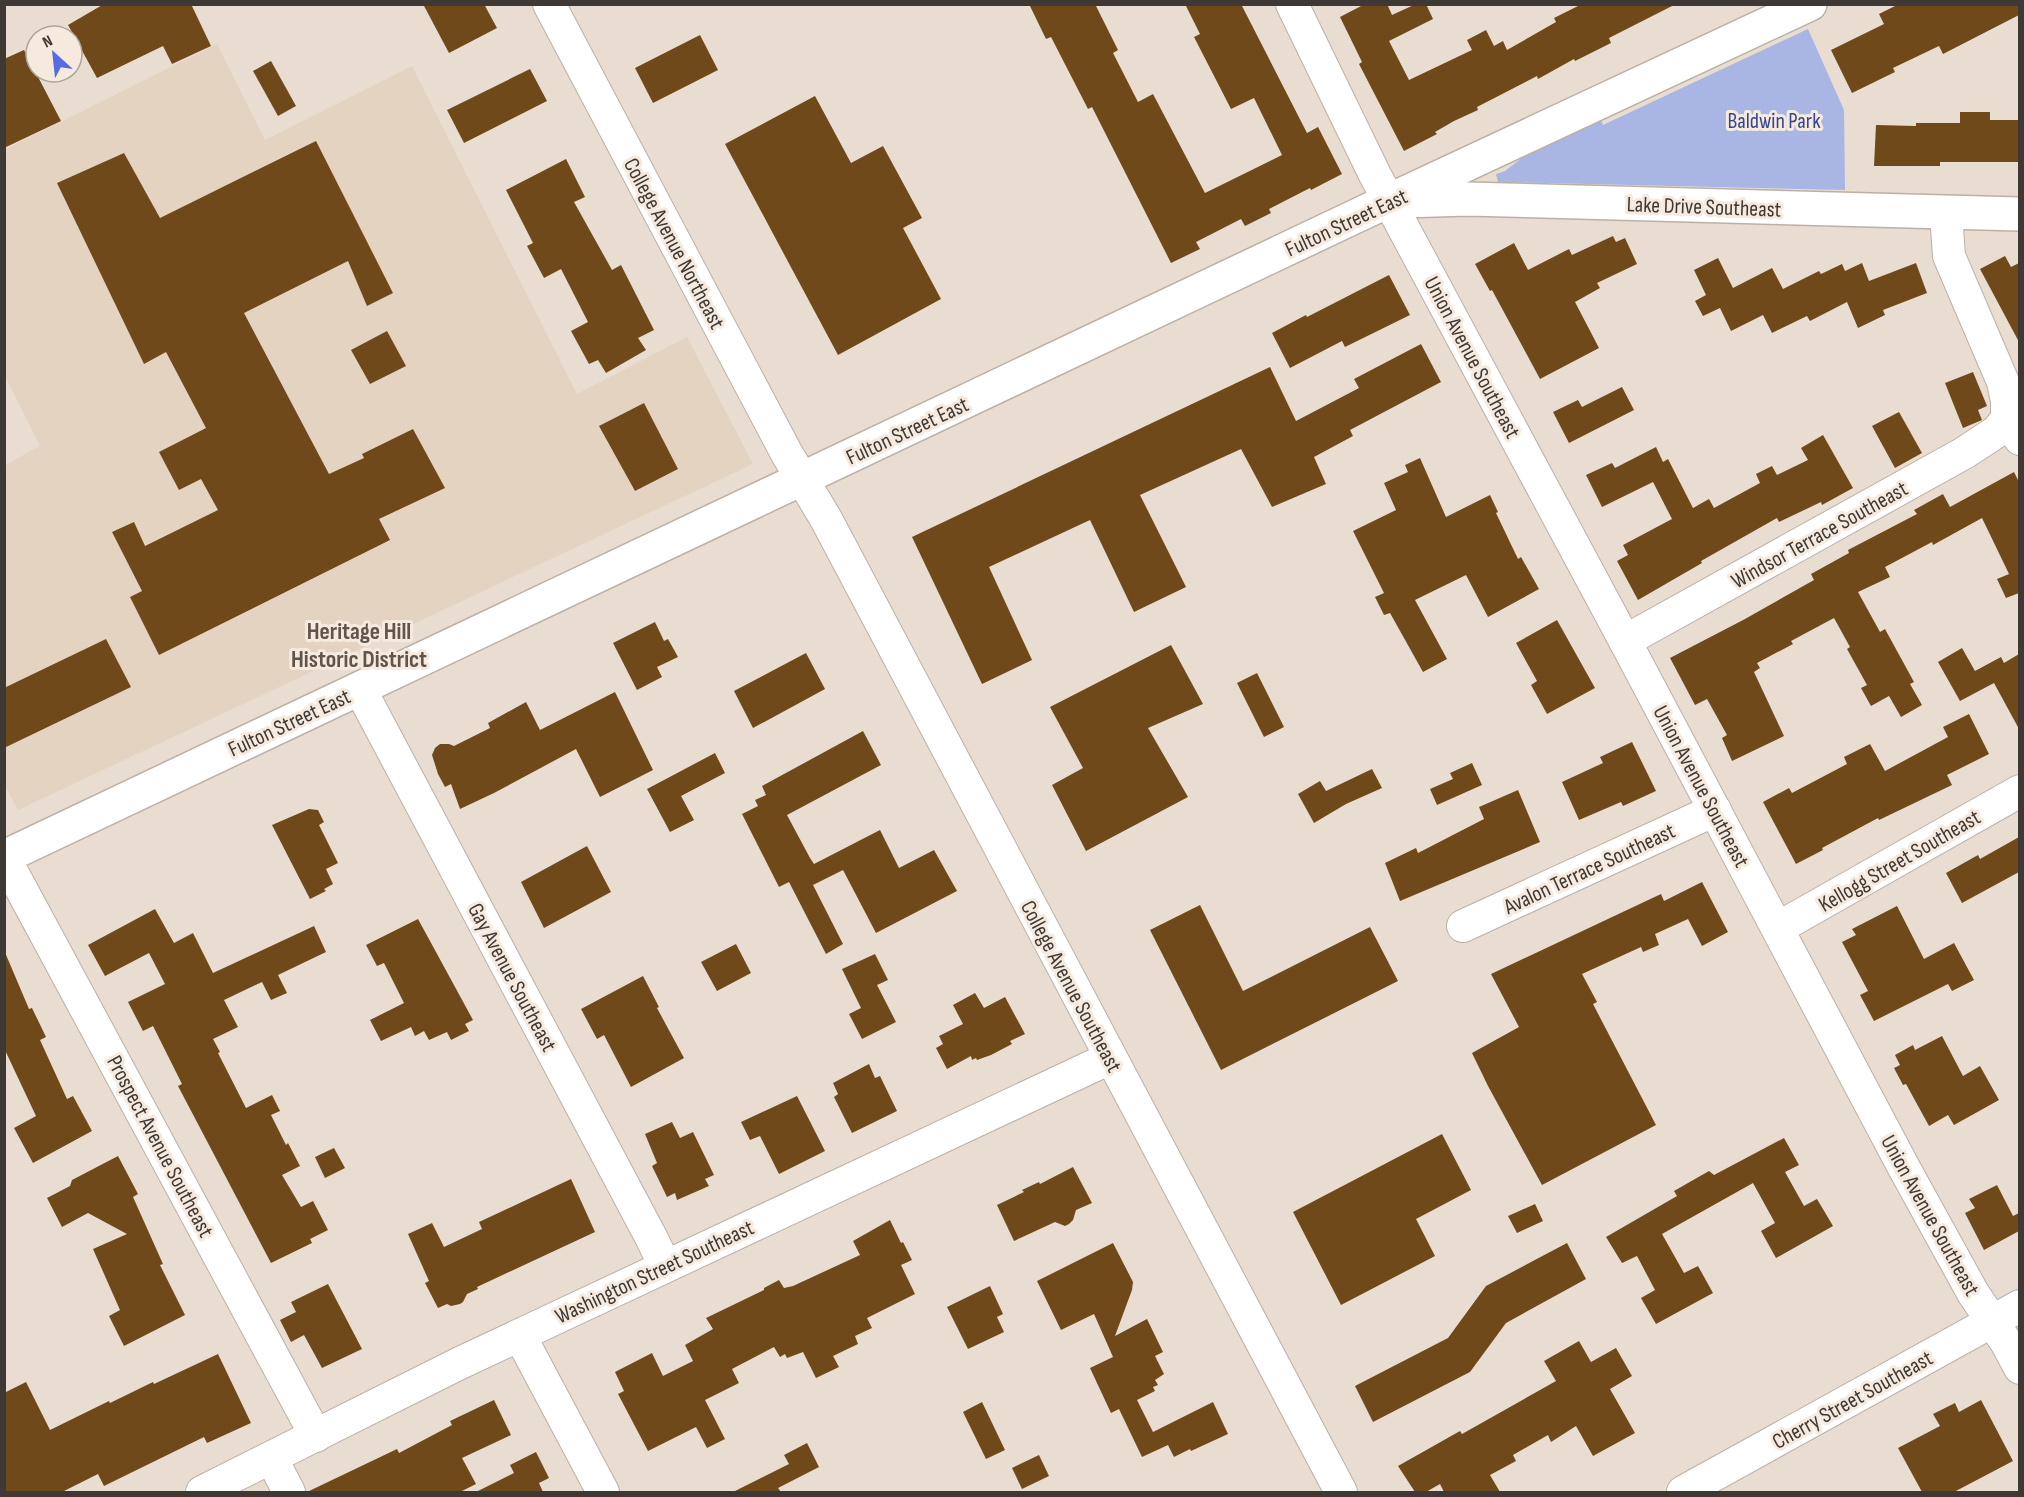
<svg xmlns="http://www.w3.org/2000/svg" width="2024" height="1497" font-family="'Sofia Sans Condensed',sans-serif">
	<rect width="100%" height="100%" fill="#e9ddd1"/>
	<path fill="#e5d3c1" d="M 217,44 L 265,140 L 412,66 L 577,394 L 687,337 L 753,464 L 18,810 L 4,784 L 5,465 L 40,446 L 5,376 L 4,147 L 6,149 Z"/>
	<path fill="#a9b6e3" d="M 1808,29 L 1844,110 L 1845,190 L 1498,182 L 1496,174 L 1505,171 L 1532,150 L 1600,118 L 1603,125 Z"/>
	<g fill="#70491b">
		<path d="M 104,4 L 191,4 L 211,46 L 172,64 L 163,46 L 97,78 L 68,25 Z"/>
		<path d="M 423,4 L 484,4 L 497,28 L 449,53 Z"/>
		<path d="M 1029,4 L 1095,4 L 1118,50 L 1113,53 L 1138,102 L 1153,94 L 1205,193 L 1282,155 L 1254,98 L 1231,109 L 1194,37 L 1200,34 L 1185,4 L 1241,4 L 1307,133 L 1318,127 L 1342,174 L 1311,190 L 1310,188 L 1269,209 L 1271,213 L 1245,226 L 1241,219 L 1196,242 L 1200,249 L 1171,263 L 1092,107 L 1088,109 L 1051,37 L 1046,39 Z"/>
		<path d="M 1365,4 L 1387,4 L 1392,15 L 1416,4 L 1426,4 L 1433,19 L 1389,41 L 1409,80 L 1472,50 L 1467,40 L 1486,30 L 1494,46 L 1503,41 L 1507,50 L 1556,22 L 1554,18 L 1582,4 L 1676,4 L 1609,38 L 1611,43 L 1575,61 L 1574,59 L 1538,79 L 1537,76 L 1477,107 L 1478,110 L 1454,121 L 1435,132 L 1437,134 L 1404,151 L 1359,64 L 1362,62 L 1340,17 Z"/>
		<path d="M 1899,4 L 2019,4 L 2019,15 L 1943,54 L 1939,46 L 1893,68 L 1895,72 L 1852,93 L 1831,50 L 1884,24 L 1879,14 Z"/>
		<path d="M 700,35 L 718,70 L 653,103 L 635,68 Z"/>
		<path d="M 24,50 L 61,121 L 4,148 L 4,59 Z"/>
		<path d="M 271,61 L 296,106 L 278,116 L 253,71 Z"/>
		<path d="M 530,69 L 547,101 L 464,143 L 447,110 Z"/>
		<path d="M 815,96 L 851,163 L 883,146 L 922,218 L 903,228 L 941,299 L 838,355 L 725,144 Z"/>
		<path d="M 1960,112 L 1990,112 L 1990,120 L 2019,120 L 2019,162 L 1940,162 L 1940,166 L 1874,166 L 1876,125 L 1916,126 L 1916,123 L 1960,123 Z"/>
		<path d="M 316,141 L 393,293 L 367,306 L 348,261 L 244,313 L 329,474 L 364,458 L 362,454 L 413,429 L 445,488 L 379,519 L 390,540 L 159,655 L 130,597 L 142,591 L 112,532 L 134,522 L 145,546 L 218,510 L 201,479 L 179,490 L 159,452 L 206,428 L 166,352 L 144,364 L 57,183 L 124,153 L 160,218 Z"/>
		<path d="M 566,159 L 585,197 L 574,202 L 612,270 L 621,265 L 654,330 L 638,338 L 646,350 L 606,373 L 598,360 L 589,364 L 571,331 L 588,322 L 561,269 L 544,278 L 527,246 L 533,243 L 506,190 Z"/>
		<path d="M 1613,236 L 1616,242 L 1625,238 L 1637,264 L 1597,283 L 1600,288 L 1575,302 L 1599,348 L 1540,379 L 1492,290 L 1490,291 L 1475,264 L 1514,243 L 1528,270 L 1569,249 L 1572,255 Z"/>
		<path d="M 2005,256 L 2011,267 L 2019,263 L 2019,342 L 1980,269 Z"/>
		<path d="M 1718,258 L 1733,288 L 1772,268 L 1783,289 L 1819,271 L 1821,274 L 1842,264 L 1845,271 L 1862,263 L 1869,281 L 1916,263 L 1927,293 L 1883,310 L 1885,315 L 1858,328 L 1847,302 L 1810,321 L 1807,316 L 1772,333 L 1763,315 L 1731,331 L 1720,308 L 1703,316 L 1695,301 L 1706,295 L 1694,270 Z"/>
		<path d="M 1389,275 L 1410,315 L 1345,347 L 1342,341 L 1290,368 L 1272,333 L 1306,315 L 1307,317 Z"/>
		<path d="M 387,331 L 406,366 L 370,384 L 351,350 Z"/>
		<path d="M 1421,344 L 1441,382 L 1350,430 L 1353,436 L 1314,457 L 1326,484 L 1272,507 L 1241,449 L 1140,495 L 1186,587 L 1134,612 L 1090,520 L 989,567 L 1032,660 L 982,684 L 912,537 L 1270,367 L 1296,421 L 1359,388 L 1354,379 Z"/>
		<path d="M 1973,372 L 1987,406 L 1978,410 L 1982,420 L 1963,428 L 1945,383 Z"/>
		<path d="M 1622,387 L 1634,410 L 1569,443 L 1553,412 L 1578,400 L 1582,407 Z"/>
		<path d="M 644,403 L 678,469 L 635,491 L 599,426 Z"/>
		<path d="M 1899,412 L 1922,453 L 1895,468 L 1872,426 Z"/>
		<path d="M 1823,435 L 1853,488 L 1822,505 L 1821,502 L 1779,522 L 1777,518 L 1701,561 L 1702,563 L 1638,600 L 1617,561 L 1628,555 L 1623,545 L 1672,519 L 1653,482 L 1602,507 L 1586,475 L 1612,463 L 1615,468 L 1656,447 L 1663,462 L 1668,459 L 1693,508 L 1709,499 L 1714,508 L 1760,483 L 1756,474 L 1772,466 L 1777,475 L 1808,460 L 1801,448 Z"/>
		<path d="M 1420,458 L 1446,517 L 1490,495 L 1498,512 L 1496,513 L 1518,559 L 1521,557 L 1539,589 L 1488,617 L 1466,575 L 1415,600 L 1447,659 L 1423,672 L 1390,613 L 1384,615 L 1375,597 L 1384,593 L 1353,531 L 1396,510 L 1384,483 L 1408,472 L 1405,465 Z"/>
		<path d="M 2014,472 L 2019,482 L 2019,594 L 2019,593 L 2006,598 L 1997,579 L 2009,574 L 1982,518 L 1933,545 L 1932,542 L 1885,567 L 1890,577 L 1858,592 L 1880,632 L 1885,629 L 1914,682 L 1910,684 L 1922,705 L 1901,717 L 1889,696 L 1871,706 L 1861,688 L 1867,685 L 1847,649 L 1850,647 L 1834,618 L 1791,641 L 1793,644 L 1757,663 L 1760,668 L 1754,672 L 1784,736 L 1732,761 L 1722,738 L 1727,735 L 1707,699 L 1695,705 L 1670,658 L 1745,619 L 1814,580 L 1811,574 L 1849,553 L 1848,550 L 1917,514 L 1914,510 L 1943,494 L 1950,507 Z"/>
		<path d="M 1557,620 L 1595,688 L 1547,714 L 1531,685 L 1537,681 L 1516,643 Z"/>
		<path d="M 655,622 L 664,641 L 668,639 L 678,657 L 657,667 L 662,677 L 637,690 L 613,643 Z"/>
		<path d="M 106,639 L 131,687 L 4,748 L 4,688 Z"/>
		<path d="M 1171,645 L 1203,704 L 1148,728 L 1188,797 L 1086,851 L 1052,785 L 1083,768 L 1050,707 Z"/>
		<path d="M 1962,648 L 1975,671 L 2001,657 L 2004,663 L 2019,654 L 2019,729 L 1994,683 L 1960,701 L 1938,662 Z"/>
		<path d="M 806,653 L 825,689 L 753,728 L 734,691 Z"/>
		<path d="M 1257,673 L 1284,727 L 1264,737 L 1237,683 Z"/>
		<path d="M 615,692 L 653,770 L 600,797 L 576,749 L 494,793 L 460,809 L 451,784 L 445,787 L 438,774 L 432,755 L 435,748 L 440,744 L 449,744 L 454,746 L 490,728 L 488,723 L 526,702 L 540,730 Z"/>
		<path d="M 1969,714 L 1989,754 L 1947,775 L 1952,785 L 1879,820 L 1878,818 L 1822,848 L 1823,850 L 1796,864 L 1763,802 L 1789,788 L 1792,793 L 1847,764 L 1844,757 L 1870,744 L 1885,771 L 1948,737 L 1943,727 Z"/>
		<path d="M 863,731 L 881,765 L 787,815 L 810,858 L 814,864 L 880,830 L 899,868 L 934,850 L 957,891 L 876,933 L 843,870 L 813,885 L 843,944 L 826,954 L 789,882 L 779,887 L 742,814 L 758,806 L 755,800 L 766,795 L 762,786 Z"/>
		<path d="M 1632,742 L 1656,791 L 1623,806 L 1621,802 L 1579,820 L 1562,782 L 1603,763 L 1600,757 Z"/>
		<path d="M 715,753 L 725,773 L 681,796 L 694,820 L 670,832 L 647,789 Z"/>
		<path d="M 1472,763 L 1482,785 L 1437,805 L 1430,789 L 1453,779 L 1450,773 Z"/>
		<path d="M 1372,769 L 1382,788 L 1346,804 L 1314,823 L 1298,794 L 1320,781 L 1326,791 Z"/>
		<path d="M 1518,790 L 1540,842 L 1400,901 L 1385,863 L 1416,848 L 1418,853 L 1484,819 L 1479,807 Z"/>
		<path d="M 309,809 L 318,810 L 324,822 L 319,825 L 338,863 L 326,869 L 333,884 L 324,889 L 326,891 L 310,899 L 272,825 Z"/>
		<path d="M 2019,837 L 2019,872 L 1962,903 L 1946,873 L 1978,855 L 1980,859 Z"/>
		<path d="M 587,846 L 611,892 L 544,928 L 521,882 Z"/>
		<path d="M 1702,882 L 1728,932 L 1702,946 L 1688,919 L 1655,934 L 1659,945 L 1643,952 L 1641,947 L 1582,974 L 1597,1002 L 1593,1004 L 1656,1125 L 1542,1185 L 1488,1086 L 1472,1053 L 1519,1027 L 1491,974 L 1661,894 L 1664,901 Z"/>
		<path d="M 1200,905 L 1243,991 L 1370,927 L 1398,981 L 1221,1070 L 1150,930 Z"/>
		<path d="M 1897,906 L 1924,959 L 1954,943 L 1974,980 L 1952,991 L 1948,984 L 1874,1021 L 1860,995 L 1868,991 L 1842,942 L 1856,935 L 1852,929 Z"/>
		<path d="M 155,909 L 174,943 L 193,933 L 213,973 L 314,926 L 326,952 L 278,975 L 287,993 L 271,1000 L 262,982 L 224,1000 L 238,1027 L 213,1039 L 220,1052 L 218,1053 L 246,1108 L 272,1095 L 280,1111 L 271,1115 L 286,1145 L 288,1143 L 300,1166 L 282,1175 L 301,1207 L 313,1201 L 328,1230 L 310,1239 L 312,1243 L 271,1263 L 178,1086 L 182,1084 L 153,1026 L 143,1031 L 128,1002 L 165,984 L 149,953 L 105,976 L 88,945 Z"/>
		<path d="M 418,919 L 473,1020 L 465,1024 L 469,1031 L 451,1040 L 447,1032 L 429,1040 L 424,1031 L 415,1036 L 411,1027 L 381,1041 L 370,1020 L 404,1003 L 384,963 L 377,966 L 366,945 Z"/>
		<path d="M 736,944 L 751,973 L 717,991 L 701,962 Z"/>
		<path d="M 4,950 L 29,1009 L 32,1008 L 46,1037 L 40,1040 L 67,1099 L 73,1096 L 92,1131 L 33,1163 L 14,1128 L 36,1116 L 4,1048 Z"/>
		<path d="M 875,954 L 888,980 L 877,985 L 896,1022 L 862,1039 L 849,1014 L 861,1008 L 842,969 Z"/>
		<path d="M 643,976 L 659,1007 L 657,1008 L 684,1058 L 631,1087 L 604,1035 L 597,1039 L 581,1009 Z"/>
		<path d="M 975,993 L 984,1008 L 1005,997 L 1025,1034 L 1010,1041 L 1012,1044 L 991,1055 L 977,1060 L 976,1058 L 972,1060 L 971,1056 L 947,1069 L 936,1048 L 943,1044 L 939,1036 L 963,1024 L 953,1005 Z"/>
		<path d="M 1942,1036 L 1963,1076 L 1980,1066 L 1999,1100 L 1954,1125 L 1948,1115 L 1929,1126 L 1906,1084 L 1903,1085 L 1894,1068 L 1900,1065 L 1895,1055 L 1913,1045 L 1915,1050 Z"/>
		<path d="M 869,1064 L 875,1078 L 880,1076 L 897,1111 L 852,1133 L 834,1097 L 838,1094 L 833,1083 Z"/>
		<path d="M 797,1096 L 825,1151 L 779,1174 L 760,1136 L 750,1140 L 741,1122 Z"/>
		<path d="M 672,1122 L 680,1138 L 693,1132 L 714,1175 L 705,1179 L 709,1186 L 677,1200 L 675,1193 L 667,1197 L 652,1166 L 657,1163 L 645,1134 Z"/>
		<path d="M 1442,1134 L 1471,1190 L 1416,1219 L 1435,1256 L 1341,1305 L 1293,1212 Z"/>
		<path d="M 1784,1138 L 1799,1165 L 1785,1172 L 1804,1206 L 1817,1199 L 1833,1226 L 1776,1258 L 1761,1231 L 1775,1223 L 1753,1183 L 1662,1234 L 1684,1273 L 1698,1266 L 1713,1293 L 1656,1324 L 1641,1298 L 1655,1290 L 1637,1256 L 1622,1263 L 1606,1237 L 1677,1196 L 1674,1191 L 1709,1171 L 1714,1175 Z"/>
		<path d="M 334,1148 L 345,1168 L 325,1178 L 315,1157 Z"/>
		<path d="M 118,1156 L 138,1194 L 133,1197 L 163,1264 L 160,1265 L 185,1315 L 124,1346 L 109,1316 L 120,1310 L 93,1249 L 127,1234 L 88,1213 L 62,1227 L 47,1198 L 70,1186 L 72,1180 Z"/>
		<path d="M 1073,1167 L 1092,1203 L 1076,1210 L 1073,1220 L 1069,1224 L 1065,1226 L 1055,1222 L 1014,1241 L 997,1205 L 1024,1192 L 1022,1190 L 1039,1182 L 1040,1184 Z"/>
		<path d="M 571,1179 L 595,1232 L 477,1287 L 478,1289 L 467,1294 L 463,1302 L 460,1304 L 451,1306 L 447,1304 L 438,1308 L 425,1283 L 429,1281 L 408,1234 L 432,1223 L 444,1247 L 482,1229 L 479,1222 Z"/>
		<path d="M 1997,1185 L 2013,1216 L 2019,1213 L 2019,1231 L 1984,1250 L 1965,1213 L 1975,1208 L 1969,1199 Z"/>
		<path d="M 1535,1204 L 1543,1221 L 1517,1233 L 1508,1216 Z"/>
		<path d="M 890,1220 L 901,1243 L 903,1242 L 912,1260 L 901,1265 L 915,1294 L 867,1318 L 872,1328 L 855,1336 L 858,1344 L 833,1356 L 839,1367 L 816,1378 L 803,1352 L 787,1358 L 785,1354 L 780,1357 L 774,1347 L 732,1369 L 739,1383 L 705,1400 L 725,1439 L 707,1448 L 696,1427 L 648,1451 L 618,1394 L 624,1391 L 615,1372 L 652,1353 L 663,1376 L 693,1361 L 685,1345 L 713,1329 L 706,1318 L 764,1290 L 764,1288 L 779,1280 L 784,1288 L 793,1286 L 860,1255 L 853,1241 Z"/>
		<path d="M 1113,1243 L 1133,1282 L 1132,1290 L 1115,1336 L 1147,1319 L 1163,1352 L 1155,1356 L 1164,1374 L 1155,1380 L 1158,1385 L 1153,1387 L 1155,1391 L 1137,1400 L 1153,1432 L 1213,1402 L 1228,1434 L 1191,1451 L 1190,1449 L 1174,1457 L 1168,1445 L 1142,1457 L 1119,1409 L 1111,1413 L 1090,1368 L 1113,1357 L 1094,1314 L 1061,1330 L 1037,1281 Z"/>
		<path d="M 1567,1243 L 1586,1279 L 1506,1323 L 1470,1372 L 1373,1422 L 1355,1386 L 1448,1338 L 1486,1286 Z"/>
		<path d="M 328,1284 L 362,1349 L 322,1368 L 304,1335 L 291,1342 L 280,1320 L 296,1312 L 291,1302 Z"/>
		<path d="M 990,1286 L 1003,1314 L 997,1317 L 1004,1332 L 968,1349 L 947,1307 Z"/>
		<path d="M 1579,1341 L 1591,1362 L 1616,1348 L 1632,1376 L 1610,1389 L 1635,1433 L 1593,1456 L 1576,1426 L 1551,1442 L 1548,1435 L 1513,1455 L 1516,1461 L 1490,1475 L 1500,1492 L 1444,1492 L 1440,1484 L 1426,1492 L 1415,1492 L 1398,1466 L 1460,1431 L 1462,1434 L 1556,1381 L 1544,1361 Z"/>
		<path d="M 218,1354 L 251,1423 L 207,1443 L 204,1437 L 104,1486 L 98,1474 L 62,1492 L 4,1492 L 4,1393 L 26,1382 L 50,1430 L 109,1401 L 110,1403 L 153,1382 L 154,1384 Z"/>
		<path d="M 494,1400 L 511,1435 L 462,1458 L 476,1484 L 460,1492 L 307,1492 L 397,1449 L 399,1453 L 452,1425 L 450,1421 Z"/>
		<path d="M 1981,1400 L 2013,1461 L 1954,1492 L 1922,1492 L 1898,1448 L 1940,1426 L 1933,1414 L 1955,1403 L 1959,1412 Z"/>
		<path d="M 982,1402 L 1005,1450 L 986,1459 L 963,1412 Z"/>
		<path d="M 807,1443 L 819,1467 L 778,1488 L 781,1492 L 733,1492 L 789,1464 L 784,1455 Z"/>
		<path d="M 536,1452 L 549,1478 L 539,1483 L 543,1492 L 476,1492 L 514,1473 L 510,1465 Z"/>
		<path d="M 1039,1455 L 1049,1476 L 1022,1489 L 1012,1468 Z"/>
	</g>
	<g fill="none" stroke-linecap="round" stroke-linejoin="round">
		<g stroke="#bcb0a5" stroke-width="34">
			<g id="minor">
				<path d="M 549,4 L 787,454 L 826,519 L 1341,1492"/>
				<path d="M 1292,4 L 1375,175 L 1625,641 L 1903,1166 L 1973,1293 L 2006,1342 L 2020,1368"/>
				<path d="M 1946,213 L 1949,256 L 2003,382 L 2007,401 L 2007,419 L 2020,439"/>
				<path d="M 1625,641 L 1964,453 L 1996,432 L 2007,419"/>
				<path d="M 360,689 L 652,1239 L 665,1266"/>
				<path d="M 4,857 L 316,1436"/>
				<path d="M 1463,926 L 1715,810"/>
				<path d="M 1778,928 L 2020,791"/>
				<path d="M 520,1336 L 603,1492"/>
				<path d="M 272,1459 L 289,1492"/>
				<path d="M 202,1492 L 458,1364 L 1110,1058"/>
				<path d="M 1683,1492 L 2020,1306"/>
			</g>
		</g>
		<g stroke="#bcb0a5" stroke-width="36">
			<g id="major">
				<path d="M 1403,201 L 1467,199 L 2020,214"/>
				<path d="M 4,857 L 1371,209 L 1810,4"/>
			</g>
		</g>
		<use href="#minor" stroke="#fff" stroke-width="32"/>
		<use href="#major" stroke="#fff" stroke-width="33"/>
	</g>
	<g text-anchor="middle" stroke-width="6" stroke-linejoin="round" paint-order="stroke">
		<g font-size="22" fill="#354493" stroke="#f6eade">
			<text x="1774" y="128">Baldwin Park</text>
		</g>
		<g font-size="22" fill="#3e3934" stroke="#f6eade">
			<text transform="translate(1704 206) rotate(2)" y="8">Lake Drive Southeast</text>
			<text transform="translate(1346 222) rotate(-25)" y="8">Fulton Street East</text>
			<text transform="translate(675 243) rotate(62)" y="8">College Avenue Northeast</text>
			<text transform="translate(1473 357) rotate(62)" y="8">Union Avenue Southeast</text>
			<text transform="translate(907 430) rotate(-25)" y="8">Fulton Street East</text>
			<text transform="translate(1819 534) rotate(-29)" y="8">Windsor Terrace Southeast</text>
			<text transform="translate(289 722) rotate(-25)" y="8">Fulton Street East</text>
			<text transform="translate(1702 786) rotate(62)" y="8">Union Avenue Southeast</text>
			<text transform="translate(1899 860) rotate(-30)" y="8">Kellogg Street Southeast</text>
			<text transform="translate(1589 868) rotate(-25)" y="8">Avalon Terrace Southeast</text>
			<text transform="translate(513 977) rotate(62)" y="8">Gay Avenue Southeast</text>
			<text transform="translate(1072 986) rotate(62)" y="8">College Avenue Southeast</text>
			<text transform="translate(161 1146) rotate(62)" y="8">Prospect Avenue Southeast</text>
			<text transform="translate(1931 1215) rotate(61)" y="8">Union Avenue Southeast</text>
			<text transform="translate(654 1271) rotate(-25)" y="8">Washington Street Southeast</text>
			<text transform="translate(1852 1399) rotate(-29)" y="8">Cherry Street Southeast</text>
		</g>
		<g font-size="24" font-weight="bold" fill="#60554b" stroke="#f6eade">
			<text x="359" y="639">Heritage Hill<tspan x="359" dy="28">Historic District</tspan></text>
		</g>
	</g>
	<rect width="2024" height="1497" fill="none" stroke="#3e3934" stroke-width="12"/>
	<g transform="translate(54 54) rotate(333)"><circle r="28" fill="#f6eade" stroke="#aca39a" stroke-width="1.5"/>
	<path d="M0-4.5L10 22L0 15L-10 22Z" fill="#566ce2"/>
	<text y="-9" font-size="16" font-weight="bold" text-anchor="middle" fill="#3e3934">N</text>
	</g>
</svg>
